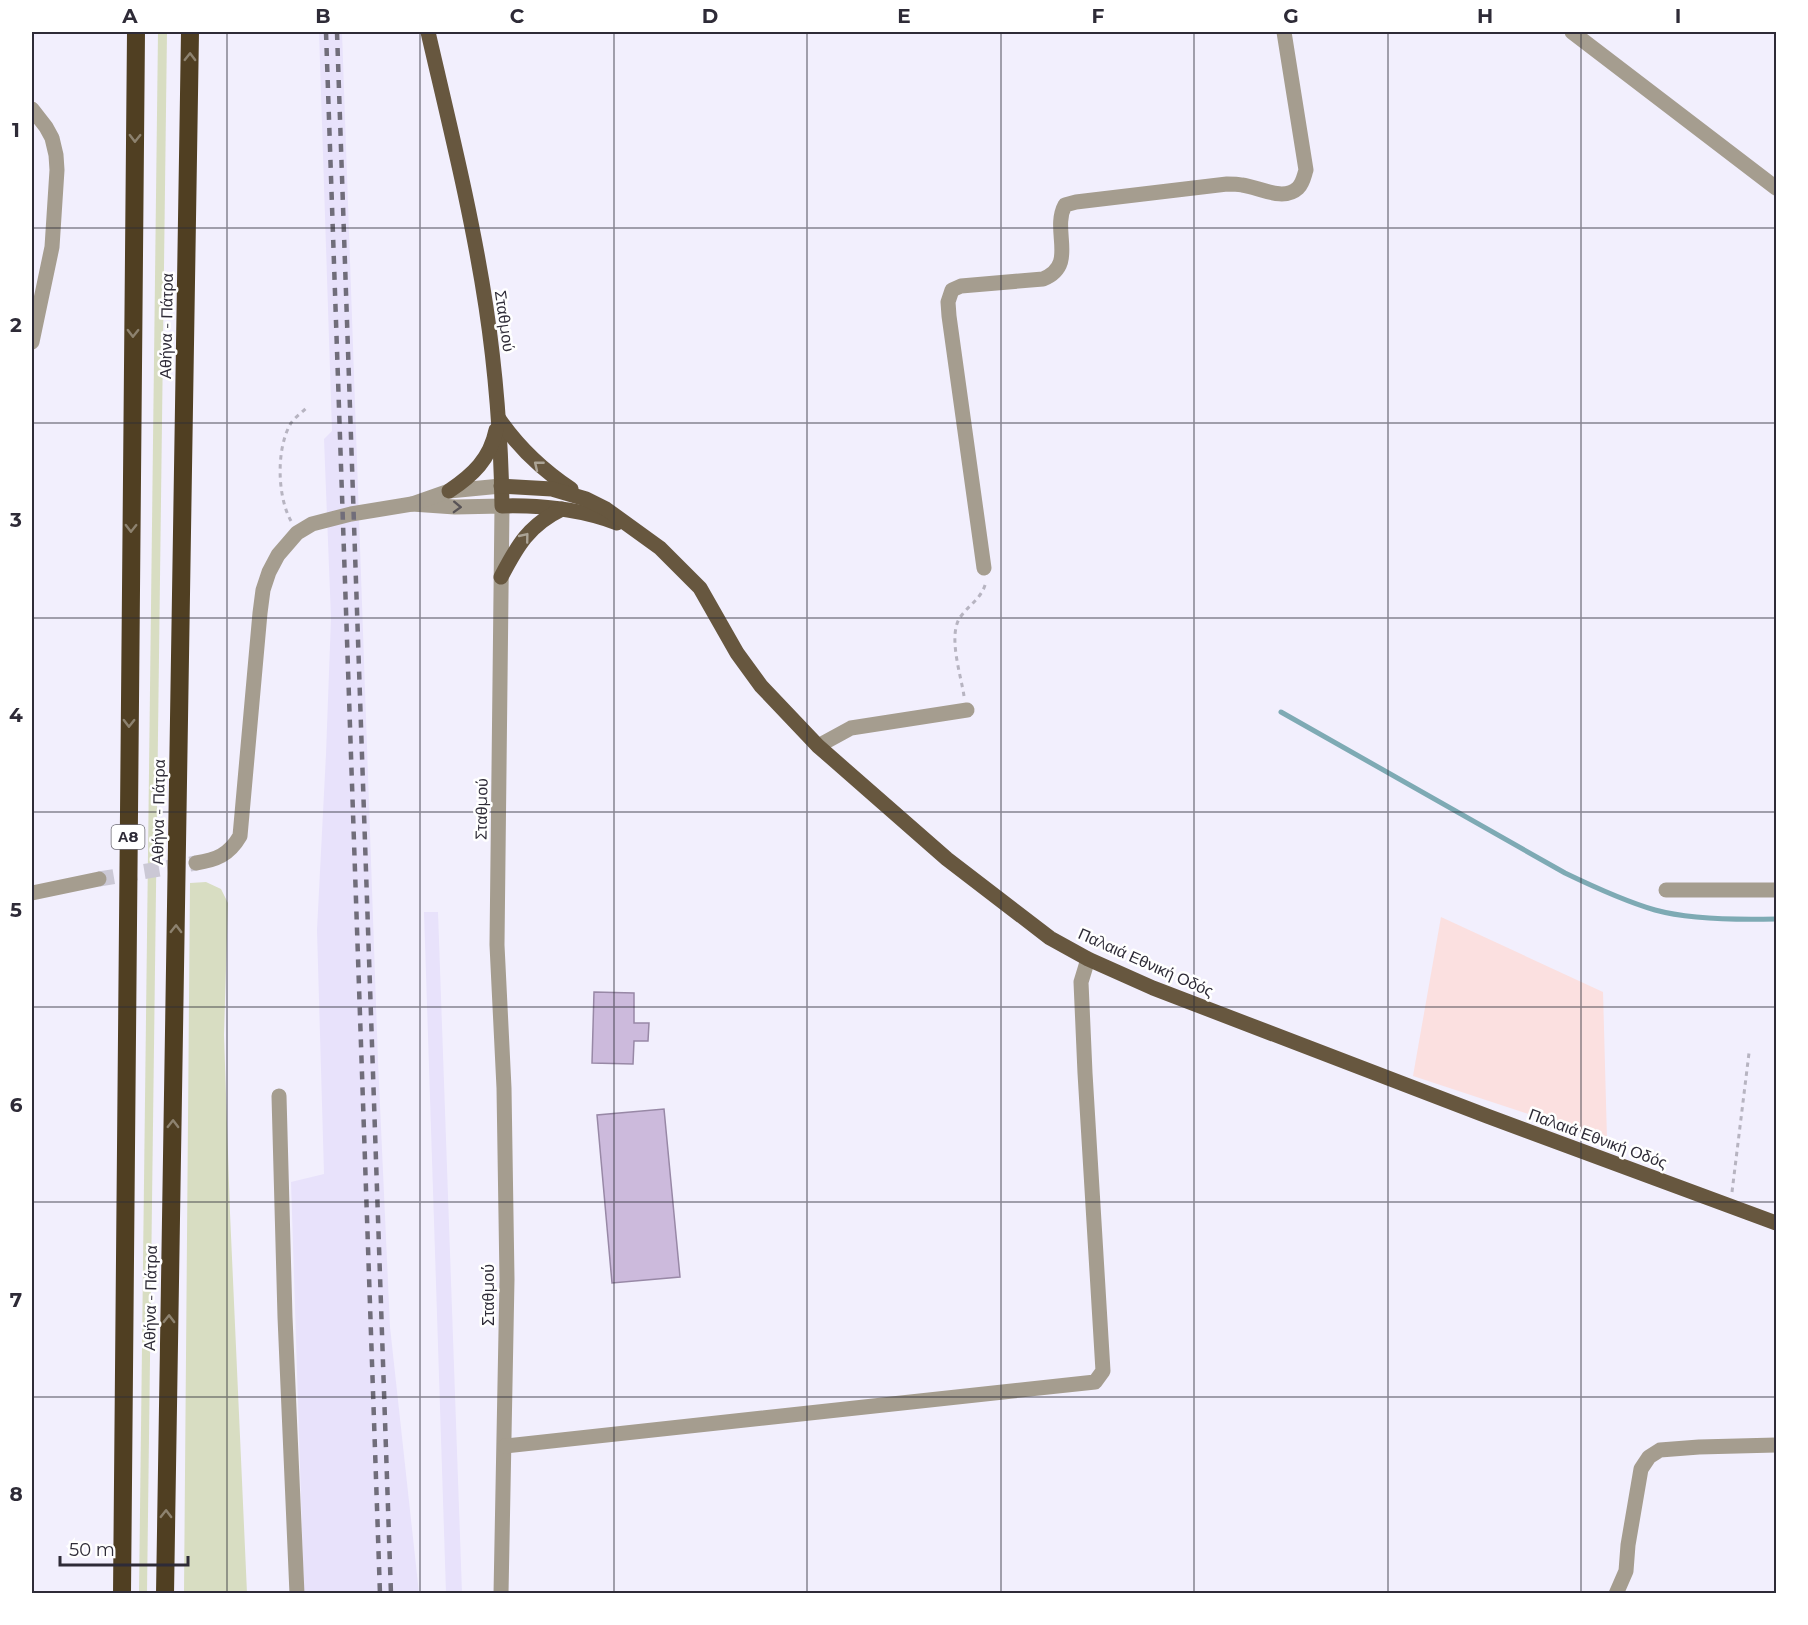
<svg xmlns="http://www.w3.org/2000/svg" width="1808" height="1625" font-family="Montserrat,sans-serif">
	<rect width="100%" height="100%" fill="#f2effd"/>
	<path fill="#fbe0e0" d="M 1441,917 L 1603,992 L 1607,1140 L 1413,1076 Z"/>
	<g fill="#e8e2fb">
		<path d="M 319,32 L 342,32 L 378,1061 L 390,1327 L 419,1593 L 304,1593 L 291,1182 L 324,1174 L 317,930 L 326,754 L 331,618 L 324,439 L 332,431 Z"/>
		<path d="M 424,912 L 438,912 L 462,1593 L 446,1593 Z"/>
	</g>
	<g fill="#d8ddc2">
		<path d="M 158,32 L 167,32 L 147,1593 L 139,1594 Z"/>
		<path d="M 206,882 L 221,889 L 228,903 L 224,1035 L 230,1213 L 247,1593 L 184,1593 L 190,883 Z"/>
	</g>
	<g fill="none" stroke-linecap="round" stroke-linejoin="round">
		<path stroke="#7eaab4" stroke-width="5" d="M 1281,712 L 1565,873 C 1594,887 1624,901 1655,910 C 1692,920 1739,920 1776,919"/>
	</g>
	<g fill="#ccbadc" stroke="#9888a6" stroke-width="1.5">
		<path d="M 594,992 L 634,993 L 634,1023 L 649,1023 L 648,1041 L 634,1041 L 633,1064 L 592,1063 Z"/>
		<path d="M 664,1109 L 680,1277 L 612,1283 L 597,1115 Z"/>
	</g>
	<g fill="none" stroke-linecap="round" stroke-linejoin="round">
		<path stroke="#cbc8d5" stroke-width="15" stroke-dasharray="15 8" stroke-linecap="butt" d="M 99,879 L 196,863"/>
		<g stroke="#b7b4c1" stroke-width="3" stroke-dasharray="4.5 4.5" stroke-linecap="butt">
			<path d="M 291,521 C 277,496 276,448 291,423 C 295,417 303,412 308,406"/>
			<path d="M 964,696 C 961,675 947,634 961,616 C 970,604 982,598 986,582"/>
			<path d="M 1732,1192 L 1749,1053"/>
		</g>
		<g stroke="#a59d8f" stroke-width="15">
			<path d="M 1572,32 L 1776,188"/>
			<path d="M 32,109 L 46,127 L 52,138 L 56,155 L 57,170 L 52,247 L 32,342"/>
			<path d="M 412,504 L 455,507 L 502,506 L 497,945 L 504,1088 L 507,1279 L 501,1594"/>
			<path d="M 984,568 L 949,316 L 948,302 L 952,290 L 961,286 L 1043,279 C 1078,265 1051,231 1065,205 L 1076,202 L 1227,184 C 1232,184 1237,184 1242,185 C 1259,187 1283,202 1298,188 C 1303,183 1304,176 1306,170 L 1284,32"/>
			<path d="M 818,746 L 851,728 L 967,710"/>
			<path d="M 196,863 C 216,860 229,855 240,836 L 260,613 L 263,590 L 269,572 L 278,555 L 297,533 L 312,524 L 351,514 L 412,504 L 449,491 L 501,486"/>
			<path d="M 1666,890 L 1776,890"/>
			<path d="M 32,893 L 99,879"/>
			<path d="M 279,1096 L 285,1317 L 297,1594"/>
			<path d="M 505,1446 L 1095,1382 L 1103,1371 L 1085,1073 L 1081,982 L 1088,959"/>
			<path d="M 1616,1594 L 1626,1571 L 1628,1545 L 1641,1469 L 1649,1457 L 1660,1450 L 1699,1447 L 1776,1445"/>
		</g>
		<g stroke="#67573f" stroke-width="15">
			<path d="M 428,32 C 449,123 472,214 486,307 C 496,373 501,439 502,506 C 541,505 580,509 617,523"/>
			<path d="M 499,419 C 519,448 541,469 571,489"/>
			<path d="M 501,486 L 552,489 L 586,499 L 606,509 L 660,548 L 700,588 L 737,653 L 761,686 L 818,746 L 947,859 L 1050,938 L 1088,959 L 1153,988 L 1487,1116 L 1776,1223"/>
			<path d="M 449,491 C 473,475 490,459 496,430"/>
			<path d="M 501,577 C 517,546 529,525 562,509"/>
		</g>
		<g stroke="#503f22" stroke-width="18">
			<path d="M 122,1594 L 136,32"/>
			<path d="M 165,1594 L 190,32"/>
		</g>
		<g stroke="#706d7a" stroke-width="4.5" stroke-dasharray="8 8" stroke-linecap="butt">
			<path d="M 326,32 L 380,1594"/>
			<path d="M 337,32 L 391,1594"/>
		</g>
	</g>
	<defs><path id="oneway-chevron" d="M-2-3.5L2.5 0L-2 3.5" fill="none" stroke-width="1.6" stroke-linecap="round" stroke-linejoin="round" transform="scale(1.5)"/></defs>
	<g stroke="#8d826f">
		<use href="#oneway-chevron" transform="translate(190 57) rotate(-89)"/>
		<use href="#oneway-chevron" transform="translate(135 138) rotate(91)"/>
		<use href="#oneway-chevron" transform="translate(133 333) rotate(91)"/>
		<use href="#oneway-chevron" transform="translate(131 528) rotate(91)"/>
		<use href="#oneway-chevron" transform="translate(129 723) rotate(91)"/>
		<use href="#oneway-chevron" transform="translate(176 929) rotate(-89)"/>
		<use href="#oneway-chevron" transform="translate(173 1124) rotate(-89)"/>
		<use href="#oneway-chevron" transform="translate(169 1319) rotate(-89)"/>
		<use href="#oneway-chevron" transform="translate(166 1514) rotate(-89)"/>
	</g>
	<g stroke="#aba395">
		<use href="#oneway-chevron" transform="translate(538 465) rotate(-141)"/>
		<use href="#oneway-chevron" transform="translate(525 537) rotate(-51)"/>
	</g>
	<use stroke="#585356" href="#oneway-chevron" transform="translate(457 507) rotate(2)"/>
	<path fill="none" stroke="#2e2b37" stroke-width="1.5" stroke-opacity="0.55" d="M 227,32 L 227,1594M 420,32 L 420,1594M 614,32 L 614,1594M 807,32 L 807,1594M 1001,32 L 1001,1594M 1194,32 L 1194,1594M 1388,32 L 1388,1594M 1581,32 L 1581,1594M 32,228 L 1776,228M 32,423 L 1776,423M 32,618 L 1776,618M 32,812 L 1776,812M 32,1007 L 1776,1007M 32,1202 L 1776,1202M 32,1397 L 1776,1397"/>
	<g text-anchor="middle" stroke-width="5" stroke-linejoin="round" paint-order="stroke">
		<rect fill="#fff" stroke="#6d6b73" stroke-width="1.5" x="111.5" y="825" width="33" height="24" rx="4.5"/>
		<g font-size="15" font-weight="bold" fill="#2e2b37">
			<text x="128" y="842">Α8</text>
		</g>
		<g font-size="16" fill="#2e2b37" stroke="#fff">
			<text transform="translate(505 321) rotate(82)" y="6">Σταθμού</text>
			<text transform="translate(166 326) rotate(-89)" y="6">Αθήνα - Πάτρα</text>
			<text transform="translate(481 809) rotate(-89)" y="6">Σταθμού</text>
			<text transform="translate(158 812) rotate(-89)" y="6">Αθήνα - Πάτρα</text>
			<text transform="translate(1146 962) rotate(24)" y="6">Παλαιά Εθνική Οδός</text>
			<text transform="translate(1598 1138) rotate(20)" y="6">Παλαιά Εθνική Οδός</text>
			<text transform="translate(488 1295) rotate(-90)" y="6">Σταθμού</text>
			<text transform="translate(150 1298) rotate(-89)" y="6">Αθήνα - Πάτρα</text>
		</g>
	</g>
	<rect width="1808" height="1625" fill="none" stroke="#ffffff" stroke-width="66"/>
	<path d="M60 1556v9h128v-9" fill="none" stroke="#2e2b37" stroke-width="3"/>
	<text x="69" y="1556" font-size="18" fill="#2e2b37" stroke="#ffffff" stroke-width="4.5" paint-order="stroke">50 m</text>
	<rect x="33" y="33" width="1742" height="1559" fill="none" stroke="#2e2b37" stroke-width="2"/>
	<g font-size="20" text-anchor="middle" font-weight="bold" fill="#2e2b37">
		<text x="130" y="23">A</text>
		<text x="323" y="23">B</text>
		<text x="517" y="23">C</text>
		<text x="710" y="23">D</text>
		<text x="904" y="23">E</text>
		<text x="1098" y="23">F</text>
		<text x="1291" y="23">G</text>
		<text x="1485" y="23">H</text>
		<text x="1678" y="23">I</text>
		<text x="16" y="137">1</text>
		<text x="16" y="332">2</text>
		<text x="16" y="527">3</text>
		<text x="16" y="722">4</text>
		<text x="16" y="917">5</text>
		<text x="16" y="1112">6</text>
		<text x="16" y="1307">7</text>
		<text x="16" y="1501">8</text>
	</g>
</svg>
